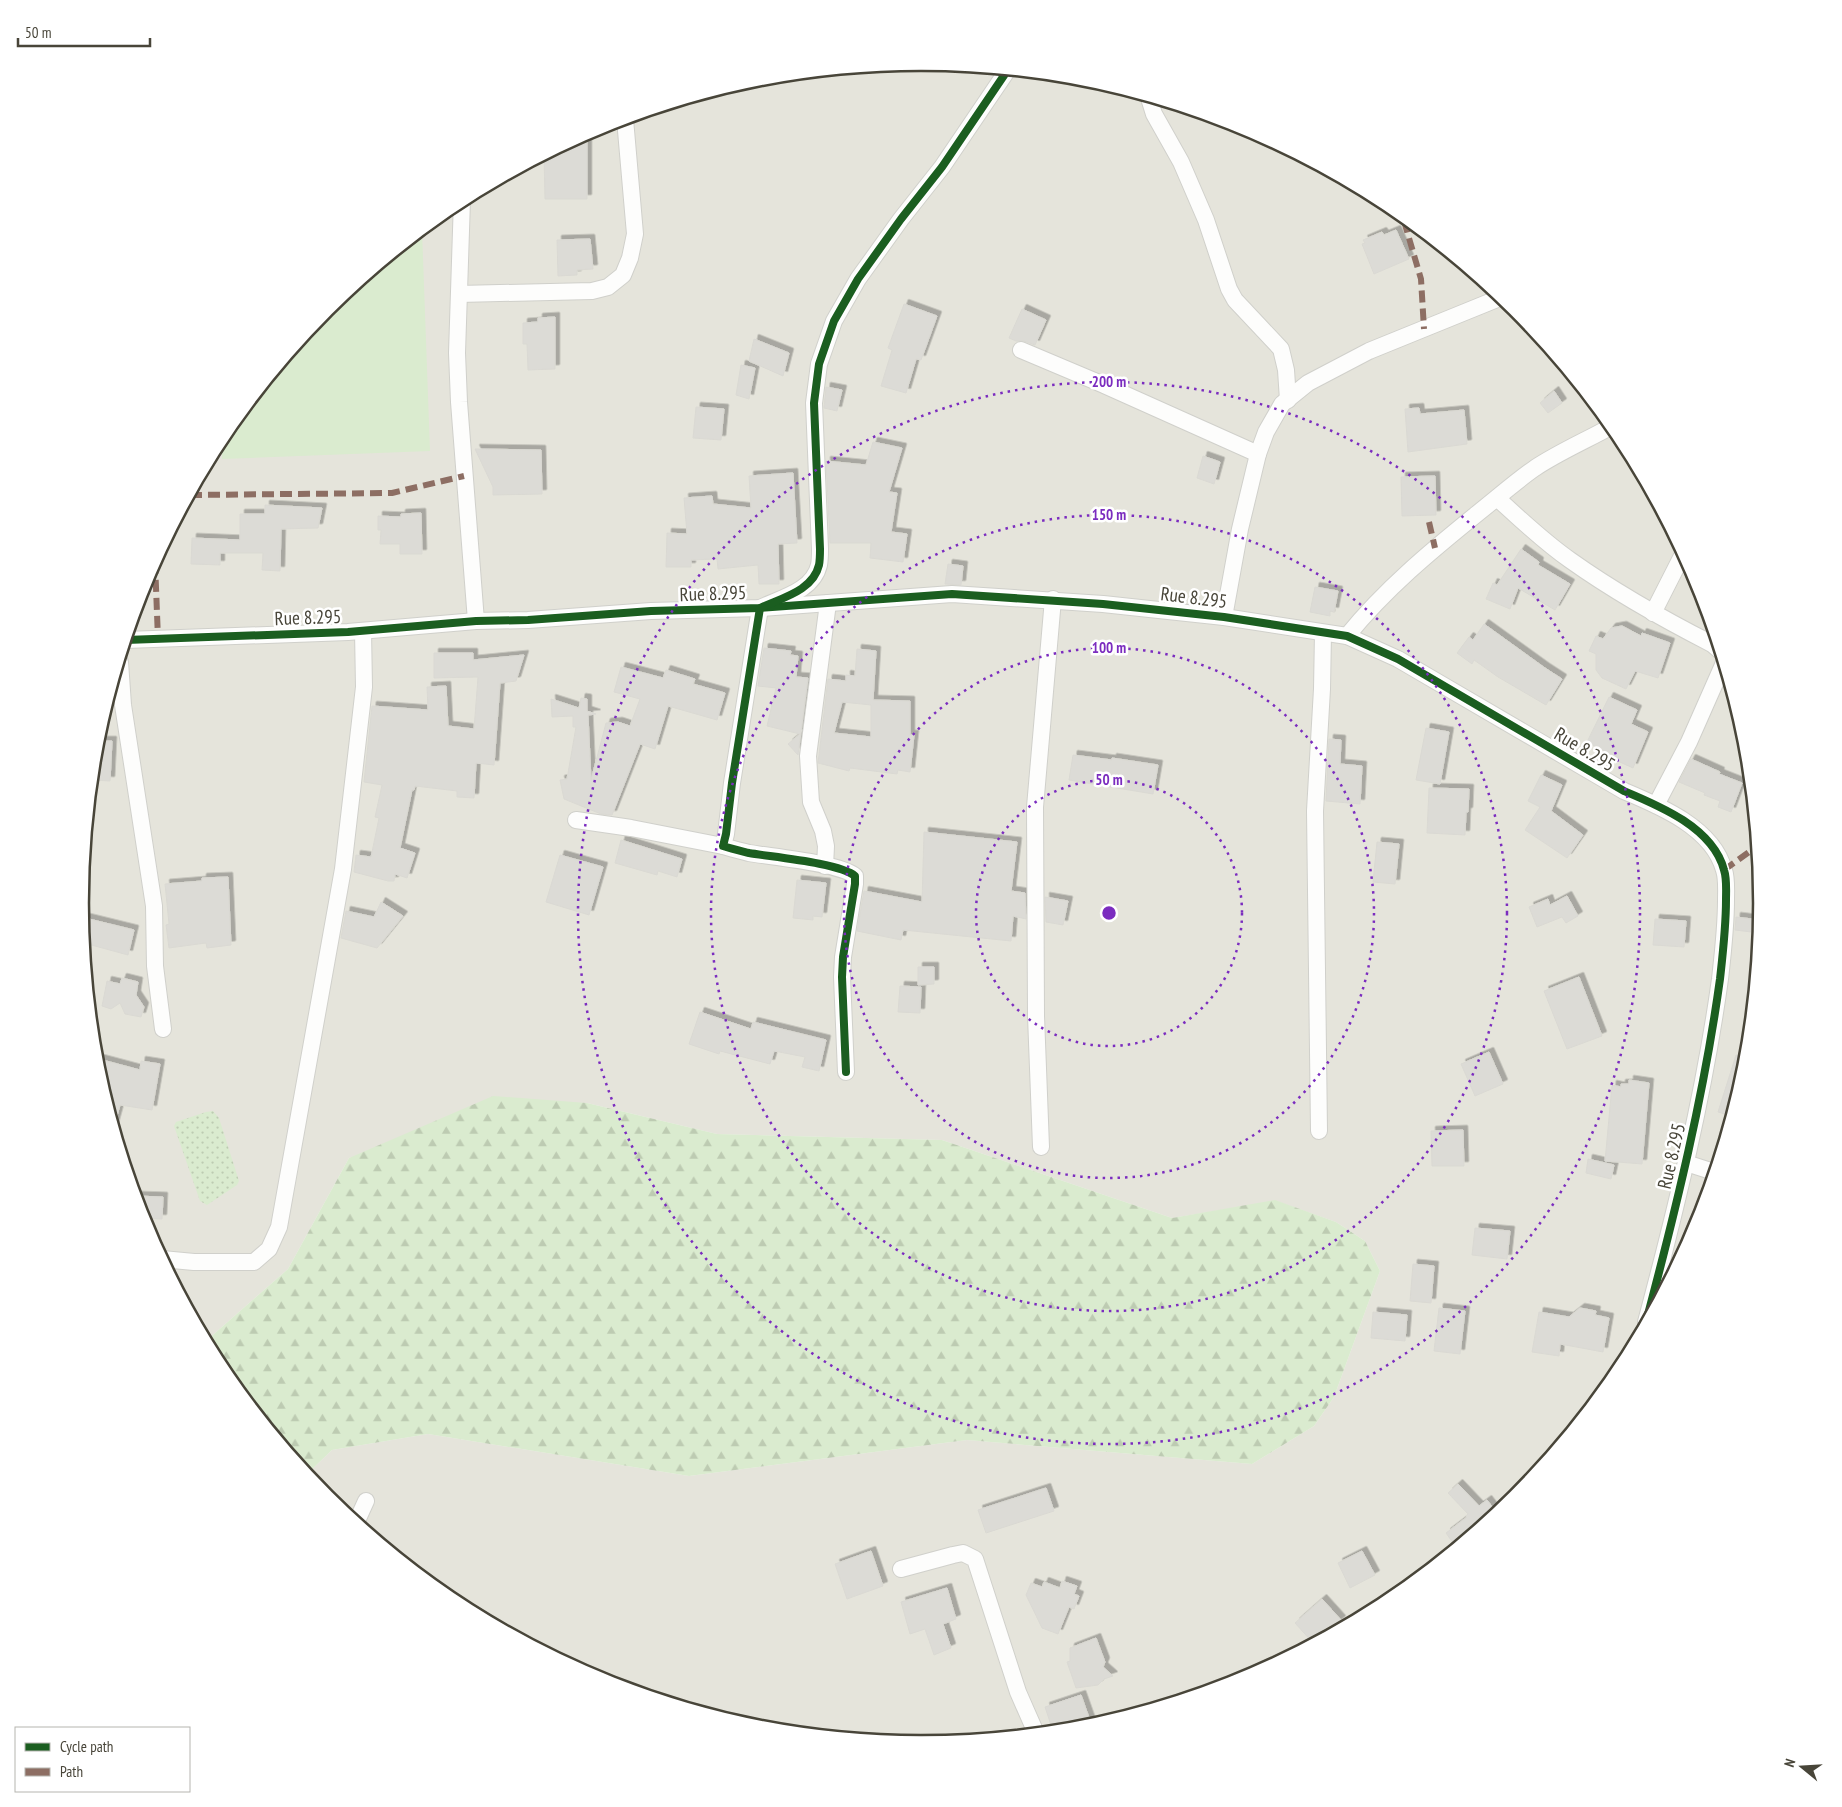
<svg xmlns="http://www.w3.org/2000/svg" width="1842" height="1807" font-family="'PT Sans Narrow',sans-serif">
	<defs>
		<pattern id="green-dots" width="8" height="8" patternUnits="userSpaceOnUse" patternTransform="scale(1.25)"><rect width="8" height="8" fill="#daebcf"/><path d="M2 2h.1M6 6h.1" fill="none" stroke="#bdcbb2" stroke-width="1.8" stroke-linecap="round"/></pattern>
		<pattern id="forest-firs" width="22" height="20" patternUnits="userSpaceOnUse" patternTransform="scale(1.25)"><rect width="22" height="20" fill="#daebcf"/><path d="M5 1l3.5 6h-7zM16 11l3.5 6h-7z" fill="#bdcbb2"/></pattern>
		<filter id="shadow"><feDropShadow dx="4.5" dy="-4.5" stdDeviation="0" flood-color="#0004"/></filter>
	</defs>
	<rect width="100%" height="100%" fill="#f2f2ed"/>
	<path fill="#e5e4db" d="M 921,63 L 1085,79 L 1243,127 L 1388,204 L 1516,309 L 1620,437 L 1698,582 L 1746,740 L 1762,904 L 1746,1068 L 1698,1226 L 1620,1371 L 1515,1498 L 1388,1603 L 1243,1681 L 1085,1728 L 921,1744 L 757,1728 L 599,1680 L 454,1603 L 326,1498 L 307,1474 L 332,1450 L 428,1434 L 689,1476 L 967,1440 L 1252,1464 L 1314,1426 L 1334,1397 L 1380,1271 L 1365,1241 L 1336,1222 L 1276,1201 L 1172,1218 L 942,1140 L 717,1134 L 587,1103 L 349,1158 L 288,1269 L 206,1341 L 144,1225 L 96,1067 L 80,903 L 96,739 L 144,581 L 222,436 L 327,309 L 454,204 L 599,126 L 757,79 Z"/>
	<path fill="url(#green-dots)" d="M 213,1111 L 219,1118 L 239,1181 L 237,1185 L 207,1205 L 200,1201 L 174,1126 L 176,1122 L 206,1112 Z"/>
	<path fill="url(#forest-firs)" d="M 493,1096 L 587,1103 L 717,1134 L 942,1140 L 1172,1218 L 1275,1200 L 1336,1222 L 1365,1241 L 1380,1271 L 1334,1397 L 1314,1426 L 1252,1464 L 967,1440 L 689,1476 L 428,1434 L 332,1450 L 307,1474 L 222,1371 L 206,1341 L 288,1269 L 349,1158 Z"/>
	<path fill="#daebcf" d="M 422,230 L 430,451 L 222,459 L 222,436 L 327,309 Z"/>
	<g fill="#dcdbd6" stroke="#dad9d3" fill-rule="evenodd" filter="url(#shadow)">
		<path d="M 587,133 L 587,199 L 545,199 L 544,156 Z"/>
		<path d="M 1396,230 L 1409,259 L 1374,274 L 1362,244 L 1365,243 L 1363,240 L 1382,232 L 1384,235 Z"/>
		<path d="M 590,239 L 593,269 L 577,270 L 577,275 L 558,276 L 557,240 Z"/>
		<path d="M 904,304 L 937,316 L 921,360 L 916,359 L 906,393 L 881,386 L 892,350 L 888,348 Z"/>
		<path d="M 1022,309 L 1046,320 L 1035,345 L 1024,341 L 1016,341 L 1009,338 Z"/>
		<path d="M 555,317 L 555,369 L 528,370 L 527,344 L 523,344 L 523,323 L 538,322 L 538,318 Z"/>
		<path d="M 754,339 L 789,353 L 783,376 L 749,361 Z"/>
		<path d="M 741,365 L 755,368 L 749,399 L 736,395 Z"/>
		<path d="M 826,387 L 842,390 L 837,411 L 824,408 Z"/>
		<path d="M 1554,391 L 1562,403 L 1548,413 L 1540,403 Z"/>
		<path d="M 696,407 L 724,409 L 721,440 L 693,438 Z"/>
		<path d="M 1419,408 L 1420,414 L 1464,410 L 1467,444 L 1408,452 L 1405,409 Z"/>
		<path d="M 873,442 L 902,448 L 889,492 L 897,493 L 891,532 L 907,534 L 903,562 L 870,558 L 871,543 L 830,543 L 826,461 L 866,465 Z"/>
		<path d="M 475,449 L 541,450 L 542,494 L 493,495 L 493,487 Z"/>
		<path d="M 1203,456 L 1220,462 L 1214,484 L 1197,478 Z"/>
		<path d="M 793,473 L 797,543 L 778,544 L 779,584 L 759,584 L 758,565 L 718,569 L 717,559 L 691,560 L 691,567 L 666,567 L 667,533 L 687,534 L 684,498 L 712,496 L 713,504 L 751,508 L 749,476 Z"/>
		<path d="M 1435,476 L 1436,515 L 1402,516 L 1401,477 Z"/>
		<path d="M 265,505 L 322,508 L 318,528 L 281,529 L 280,571 L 262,570 L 263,553 L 220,553 L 220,565 L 191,564 L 192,538 L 240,540 L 240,514 L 265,514 Z"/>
		<path d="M 421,513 L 422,554 L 400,554 L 400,544 L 380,544 L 381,530 L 378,530 L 378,516 L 401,517 L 401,514 Z"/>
		<path d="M 1521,549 L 1539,562 L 1538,565 L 1570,584 L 1555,610 L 1518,588 L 1510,609 L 1486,599 L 1493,583 L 1497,585 Z"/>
		<path d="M 948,564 L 963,566 L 961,585 L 945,584 Z"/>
		<path d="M 1315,587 L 1338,591 L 1334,612 L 1330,611 L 1330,616 L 1310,612 Z"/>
		<path d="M 1484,624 L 1545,668 L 1562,679 L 1546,705 L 1498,677 L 1474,660 L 1472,664 L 1457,653 L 1469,637 L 1473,640 Z"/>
		<path d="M 1622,626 L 1641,636 L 1642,633 L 1670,643 L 1658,678 L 1635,671 L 1626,689 L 1602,678 L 1596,670 L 1596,654 L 1589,651 L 1596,636 L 1603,639 L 1611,628 Z"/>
		<path d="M 764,648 L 791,651 L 790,655 L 798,656 L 796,677 L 808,678 L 798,755 L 788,744 L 800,734 L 767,726 L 776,688 L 758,686 Z"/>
		<path d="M 857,649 L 876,651 L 873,700 L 910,701 L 910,735 L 914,735 L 910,772 L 898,770 L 897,774 L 850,768 L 849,771 L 818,763 L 828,679 L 846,681 L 846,675 L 855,676 ZM 842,702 L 871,705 L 871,737 L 834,733 Z"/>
		<path d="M 434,653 L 473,653 L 473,660 L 524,655 L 516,681 L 500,683 L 494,765 L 476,763 L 474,798 L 457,797 L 457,791 L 415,786 L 414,790 L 412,790 L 400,848 L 415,853 L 407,878 L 395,874 L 394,881 L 388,881 L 354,872 L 356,855 L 371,857 L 379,818 L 375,817 L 382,785 L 364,782 L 372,706 L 428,710 L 427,687 L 446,686 L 448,726 L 474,729 L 478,677 L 434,678 Z"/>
		<path d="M 621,667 L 663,678 L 666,670 L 695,679 L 693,684 L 725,693 L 717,720 L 668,706 L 655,749 L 640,744 L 612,815 L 601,814 L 564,799 L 560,780 L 567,779 L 576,727 L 573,727 L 573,716 L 552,717 L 551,699 L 579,708 L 581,698 L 587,699 L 587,711 L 596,714 L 588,715 L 591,780 L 606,723 L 618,722 L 630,726 L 640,699 L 614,692 Z"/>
		<path d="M 1609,697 L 1637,710 L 1631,724 L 1648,732 L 1633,768 L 1602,754 L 1604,751 L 1587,742 Z"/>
		<path d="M 1426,728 L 1449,732 L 1440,784 L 1416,780 Z"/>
		<path d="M 1329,739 L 1341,740 L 1340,764 L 1362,766 L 1360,804 L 1326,801 Z"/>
		<path d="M 96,741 L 112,741 L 110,781 L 92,780 Z"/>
		<path d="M 1073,755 L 1112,760 L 1112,758 L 1158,765 L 1153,794 L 1069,780 Z"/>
		<path d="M 1691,759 L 1720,772 L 1719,774 L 1742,783 L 1731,812 L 1718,807 L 1720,801 L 1704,795 L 1705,793 L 1679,782 Z"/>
		<path d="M 1541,775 L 1562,785 L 1551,811 L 1583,835 L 1567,858 L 1525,830 L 1540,807 L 1528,801 Z"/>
		<path d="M 1429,788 L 1469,789 L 1468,812 L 1466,812 L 1465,835 L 1427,833 Z"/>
		<path d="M 924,832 L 1017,842 L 1011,891 L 1025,893 L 1026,919 L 1013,916 L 1011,941 L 903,930 L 901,940 L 857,931 L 864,891 L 922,902 Z"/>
		<path d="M 621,840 L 682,859 L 677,877 L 658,871 L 657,875 L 615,863 Z"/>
		<path d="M 1377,842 L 1399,844 L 1395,884 L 1373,882 Z"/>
		<path d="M 560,855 L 603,867 L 589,915 L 546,902 Z"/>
		<path d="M 228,877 L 231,945 L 207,948 L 206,943 L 169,948 L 166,925 L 169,924 L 165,884 L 202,881 L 202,878 Z"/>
		<path d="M 797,880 L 826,883 L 822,917 L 813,916 L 813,920 L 793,918 Z"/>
		<path d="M 1567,896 L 1578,916 L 1566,923 L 1562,917 L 1537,927 L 1529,907 L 1548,899 L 1550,905 Z"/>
		<path d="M 1045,897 L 1068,901 L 1063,925 L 1046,922 Z"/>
		<path d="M 381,902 L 403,916 L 377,948 L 341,938 L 346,911 L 374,917 Z"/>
		<path d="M 81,917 L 134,930 L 128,955 L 84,943 Z"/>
		<path d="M 1736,917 L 1760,920 L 1759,933 L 1735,930 Z"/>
		<path d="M 1655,919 L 1686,921 L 1684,947 L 1653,945 Z"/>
		<path d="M 918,967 L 934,967 L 934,984 L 918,985 Z"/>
		<path d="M 1579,977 L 1602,1036 L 1567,1049 L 1544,991 Z"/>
		<path d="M 122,978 L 138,982 L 136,995 L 144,1007 L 141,1017 L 125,1014 L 120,1003 L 111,1009 L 102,1006 L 107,981 L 120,984 Z"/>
		<path d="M 900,986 L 921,987 L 920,1013 L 898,1012 Z"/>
		<path d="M 700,1012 L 751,1029 L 753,1022 L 826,1040 L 819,1071 L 802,1067 L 805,1057 L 774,1051 L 770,1064 L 720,1051 L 719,1054 L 689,1044 Z"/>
		<path d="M 1489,1052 L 1503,1084 L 1475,1096 L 1461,1064 Z"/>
		<path d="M 1736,1055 L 1747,1058 L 1746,1068 L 1731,1116 L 1718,1112 Z"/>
		<path d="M 95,1058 L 140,1070 L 141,1061 L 160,1064 L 152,1110 L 120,1105 L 114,1127 L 96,1067 Z"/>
		<path d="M 1629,1080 L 1649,1083 L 1642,1164 L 1605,1161 L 1612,1085 L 1621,1087 L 1621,1084 L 1629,1084 Z"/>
		<path d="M 1463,1130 L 1464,1166 L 1432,1166 L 1431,1131 Z"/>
		<path d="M 1588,1159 L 1614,1165 L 1611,1179 L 1586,1173 Z"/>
		<path d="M 135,1196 L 163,1197 L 162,1219 L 142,1218 Z"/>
		<path d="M 1475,1228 L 1510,1231 L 1507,1259 L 1472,1255 Z"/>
		<path d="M 1413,1264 L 1434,1266 L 1431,1303 L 1410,1301 Z"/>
		<path d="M 1439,1308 L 1465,1311 L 1460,1354 L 1434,1351 Z"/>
		<path d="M 1580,1308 L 1596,1311 L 1595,1315 L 1609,1318 L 1603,1352 L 1560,1344 L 1559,1356 L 1532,1352 L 1539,1312 L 1569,1317 Z"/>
		<path d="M 1373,1312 L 1407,1315 L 1405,1341 L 1371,1338 Z"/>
		<path d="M 1458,1484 L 1479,1506 L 1487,1500 L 1497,1513 L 1456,1547 L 1446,1533 L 1467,1517 L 1466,1516 L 1468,1514 L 1448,1493 Z"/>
		<path d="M 1046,1488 L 1054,1511 L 986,1533 L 978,1510 Z"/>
		<path d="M 871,1551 L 883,1586 L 847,1599 L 835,1564 Z"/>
		<path d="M 1362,1551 L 1375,1575 L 1350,1588 L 1338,1563 Z"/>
		<path d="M 1062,1581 L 1077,1586 L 1074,1594 L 1079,1596 L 1074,1609 L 1069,1607 L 1058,1634 L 1042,1628 L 1026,1595 L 1031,1583 L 1042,1587 L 1044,1582 L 1060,1588 Z"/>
		<path d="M 947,1588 L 956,1619 L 943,1624 L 951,1648 L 934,1655 L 925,1629 L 910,1634 L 901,1602 Z"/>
		<path d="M 1322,1599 L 1341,1620 L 1313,1643 L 1295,1623 Z"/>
		<path d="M 1096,1638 L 1105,1662 L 1103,1667 L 1113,1676 L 1104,1679 L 1098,1685 L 1076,1688 L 1067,1662 L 1070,1661 L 1070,1648 Z"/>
		<path d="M 1081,1695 L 1092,1726 L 1053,1731 L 1045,1707 Z"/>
	</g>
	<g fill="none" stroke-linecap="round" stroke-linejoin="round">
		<g stroke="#d0d0cb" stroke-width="18">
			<g id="minor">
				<path d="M 1149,98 L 1154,114 L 1181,162 L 1206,220 L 1229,289 L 1235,300 L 1281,349 L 1286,370 L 1288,400"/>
				<path d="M 462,200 L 457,353 L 459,402 L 476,621"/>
				<path d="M 459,294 L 592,291 L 608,287 L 623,275 L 630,258 L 635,234 L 625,119"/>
				<path d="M 1021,350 L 1104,385 L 1258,454"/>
				<path d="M 1497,498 C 1521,520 1544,542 1570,560 C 1615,592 1663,619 1712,644 L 1719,650"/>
				<path d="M 1653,613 L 1683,554"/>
				<path d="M 1224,617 L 1240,529 L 1258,454 L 1266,432 L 1282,404 L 1308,383 L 1369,351 L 1502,297"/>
				<path d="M 1347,636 C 1385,589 1431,551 1478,513 C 1497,498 1515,482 1535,468 C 1559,452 1587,440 1612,426"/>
				<path d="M 126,640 L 348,632 L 476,621 L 528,620 L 651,611 L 760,608 L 952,594 L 1103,604 L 1224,617 L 1347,636 L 1398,659 L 1624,791 C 1660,806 1713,828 1724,870 C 1727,879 1726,890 1726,900 C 1726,927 1723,952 1720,979 C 1704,1095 1676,1209 1646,1322"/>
				<path d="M 120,662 L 123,705 L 154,906 L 155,966 L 163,1029"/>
				<path d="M 1656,805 L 1689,742 L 1723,665"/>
				<path d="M 576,820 L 631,828 L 723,846"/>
				<path d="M 825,866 L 826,846 L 823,831 L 811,802 L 808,756 L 828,603"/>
				<path d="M 846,1072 L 842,977 L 843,957 L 855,884 L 855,876 C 840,863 772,857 749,853 C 741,851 732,849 723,846 L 726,834 L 732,783 L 760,608 C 781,598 813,591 819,565 C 820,560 820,554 820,549 L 814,403 L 819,364 L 834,321 L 858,279 L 901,219 L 942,167 L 1007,71"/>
				<path d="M 1319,1131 L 1315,811 L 1322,689 L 1323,633"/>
				<path d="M 1041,1147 L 1036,1016 L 1035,807 L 1053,599"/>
				<path d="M 1686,1163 L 1714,1172"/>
				<path d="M 162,1259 L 194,1262 L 254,1262 L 269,1249 L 279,1227 L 343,869 L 364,687 L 363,631"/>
				<path d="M 356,1523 L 366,1501"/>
				<path d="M 901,1569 L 953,1555 L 963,1553 L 975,1559 L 1018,1692 L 1036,1733"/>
			</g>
		</g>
		<use href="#minor" stroke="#fdfdfc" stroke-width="16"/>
		<g stroke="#8d6e63" stroke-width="6" stroke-dasharray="12 6" stroke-linecap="butt">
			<path d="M 1404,221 L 1421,279 L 1424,329"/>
			<path d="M 190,495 L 392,493 L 464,476"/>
			<path d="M 1429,522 L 1435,548"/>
			<path d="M 155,562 L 158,639"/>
			<path d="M 1724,870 L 1756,847"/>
			<path d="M 1378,1602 L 1381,1607"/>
		</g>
		<g stroke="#fff" stroke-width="11">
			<g id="cycleway">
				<path d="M 126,640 L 348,632 L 476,621 L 528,620 L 651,611 L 760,608 L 952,594 L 1103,604 L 1224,617 L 1347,636 L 1398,659 L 1624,791 C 1660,806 1713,828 1724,870 C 1727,879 1726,890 1726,900 C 1726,927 1723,952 1720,979 C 1704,1095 1676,1209 1646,1322"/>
				<path d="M 846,1072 L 842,977 L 843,957 L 855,884 L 855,876 C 840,863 772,857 749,853 C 741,851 732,849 723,846 L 726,834 L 732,783 L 760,608 C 781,598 813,591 819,565 C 820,560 820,554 820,549 L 814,403 L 819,364 L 834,321 L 858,279 L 901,219 L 942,167 L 1007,71"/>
			</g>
		</g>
		<use href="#cycleway" stroke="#1b5e20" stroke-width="8"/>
	</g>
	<g fill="none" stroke="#7b2cbf" stroke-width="2.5" stroke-dasharray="2.5 5">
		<circle cx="1109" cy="913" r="133"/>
		<circle cx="1109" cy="913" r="265"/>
		<circle cx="1109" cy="913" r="398"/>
		<circle cx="1109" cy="913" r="531"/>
	</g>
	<g text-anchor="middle" stroke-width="5" stroke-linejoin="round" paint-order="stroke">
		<g font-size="19" fill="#484539" stroke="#fff">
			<text transform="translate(713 593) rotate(-2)" y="7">Rue 8.295</text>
			<text transform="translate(1194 597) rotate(7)" y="7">Rue 8.295</text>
			<text transform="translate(308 617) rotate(-2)" y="7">Rue 8.295</text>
			<text transform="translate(1585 749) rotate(31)" y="7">Rue 8.295</text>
			<text transform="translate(1671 1156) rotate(-77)" y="7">Rue 8.295</text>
		</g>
	</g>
	<path d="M0 0H1842V1807H0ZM89 903a832 832 0 1 1 1664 0a832 832 0 1 1-1664 0Z" fill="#fff" fill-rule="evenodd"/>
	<path fill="none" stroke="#484539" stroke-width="2.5" d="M89 903a832 832 0 1 1 1664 0a832 832 0 1 1-1664 0Z"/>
	<circle cx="1109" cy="913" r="8" fill="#7b2cbf" stroke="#fff" stroke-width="2.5"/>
	<g font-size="15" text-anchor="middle" font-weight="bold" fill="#7b2cbf" stroke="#fff" stroke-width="5" stroke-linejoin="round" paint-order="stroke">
		<text x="1109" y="387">200 m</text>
		<text x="1109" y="520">150 m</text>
		<text x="1109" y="653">100 m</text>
		<text x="1109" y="785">50 m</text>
	</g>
	<rect x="15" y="1727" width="175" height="65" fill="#ffffff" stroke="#b6b5b0"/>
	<rect x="25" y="1743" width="25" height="8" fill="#1b5e20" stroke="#b6b5b0"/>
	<text x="60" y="1752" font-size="15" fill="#484539">Cycle path</text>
	<rect x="25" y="1768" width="25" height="8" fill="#8d6e63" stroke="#b6b5b0"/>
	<text x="60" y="1777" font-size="15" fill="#484539">Path</text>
	<g transform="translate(1802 1767) rotate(288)" stroke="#ffffff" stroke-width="4" paint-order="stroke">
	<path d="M0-4L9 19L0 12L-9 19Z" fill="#484539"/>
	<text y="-8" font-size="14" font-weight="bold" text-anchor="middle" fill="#484539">N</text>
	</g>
	<path d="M18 38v8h132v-8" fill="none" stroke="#484539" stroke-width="2.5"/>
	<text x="25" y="38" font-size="15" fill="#484539" stroke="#ffffff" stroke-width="4" paint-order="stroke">50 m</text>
</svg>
